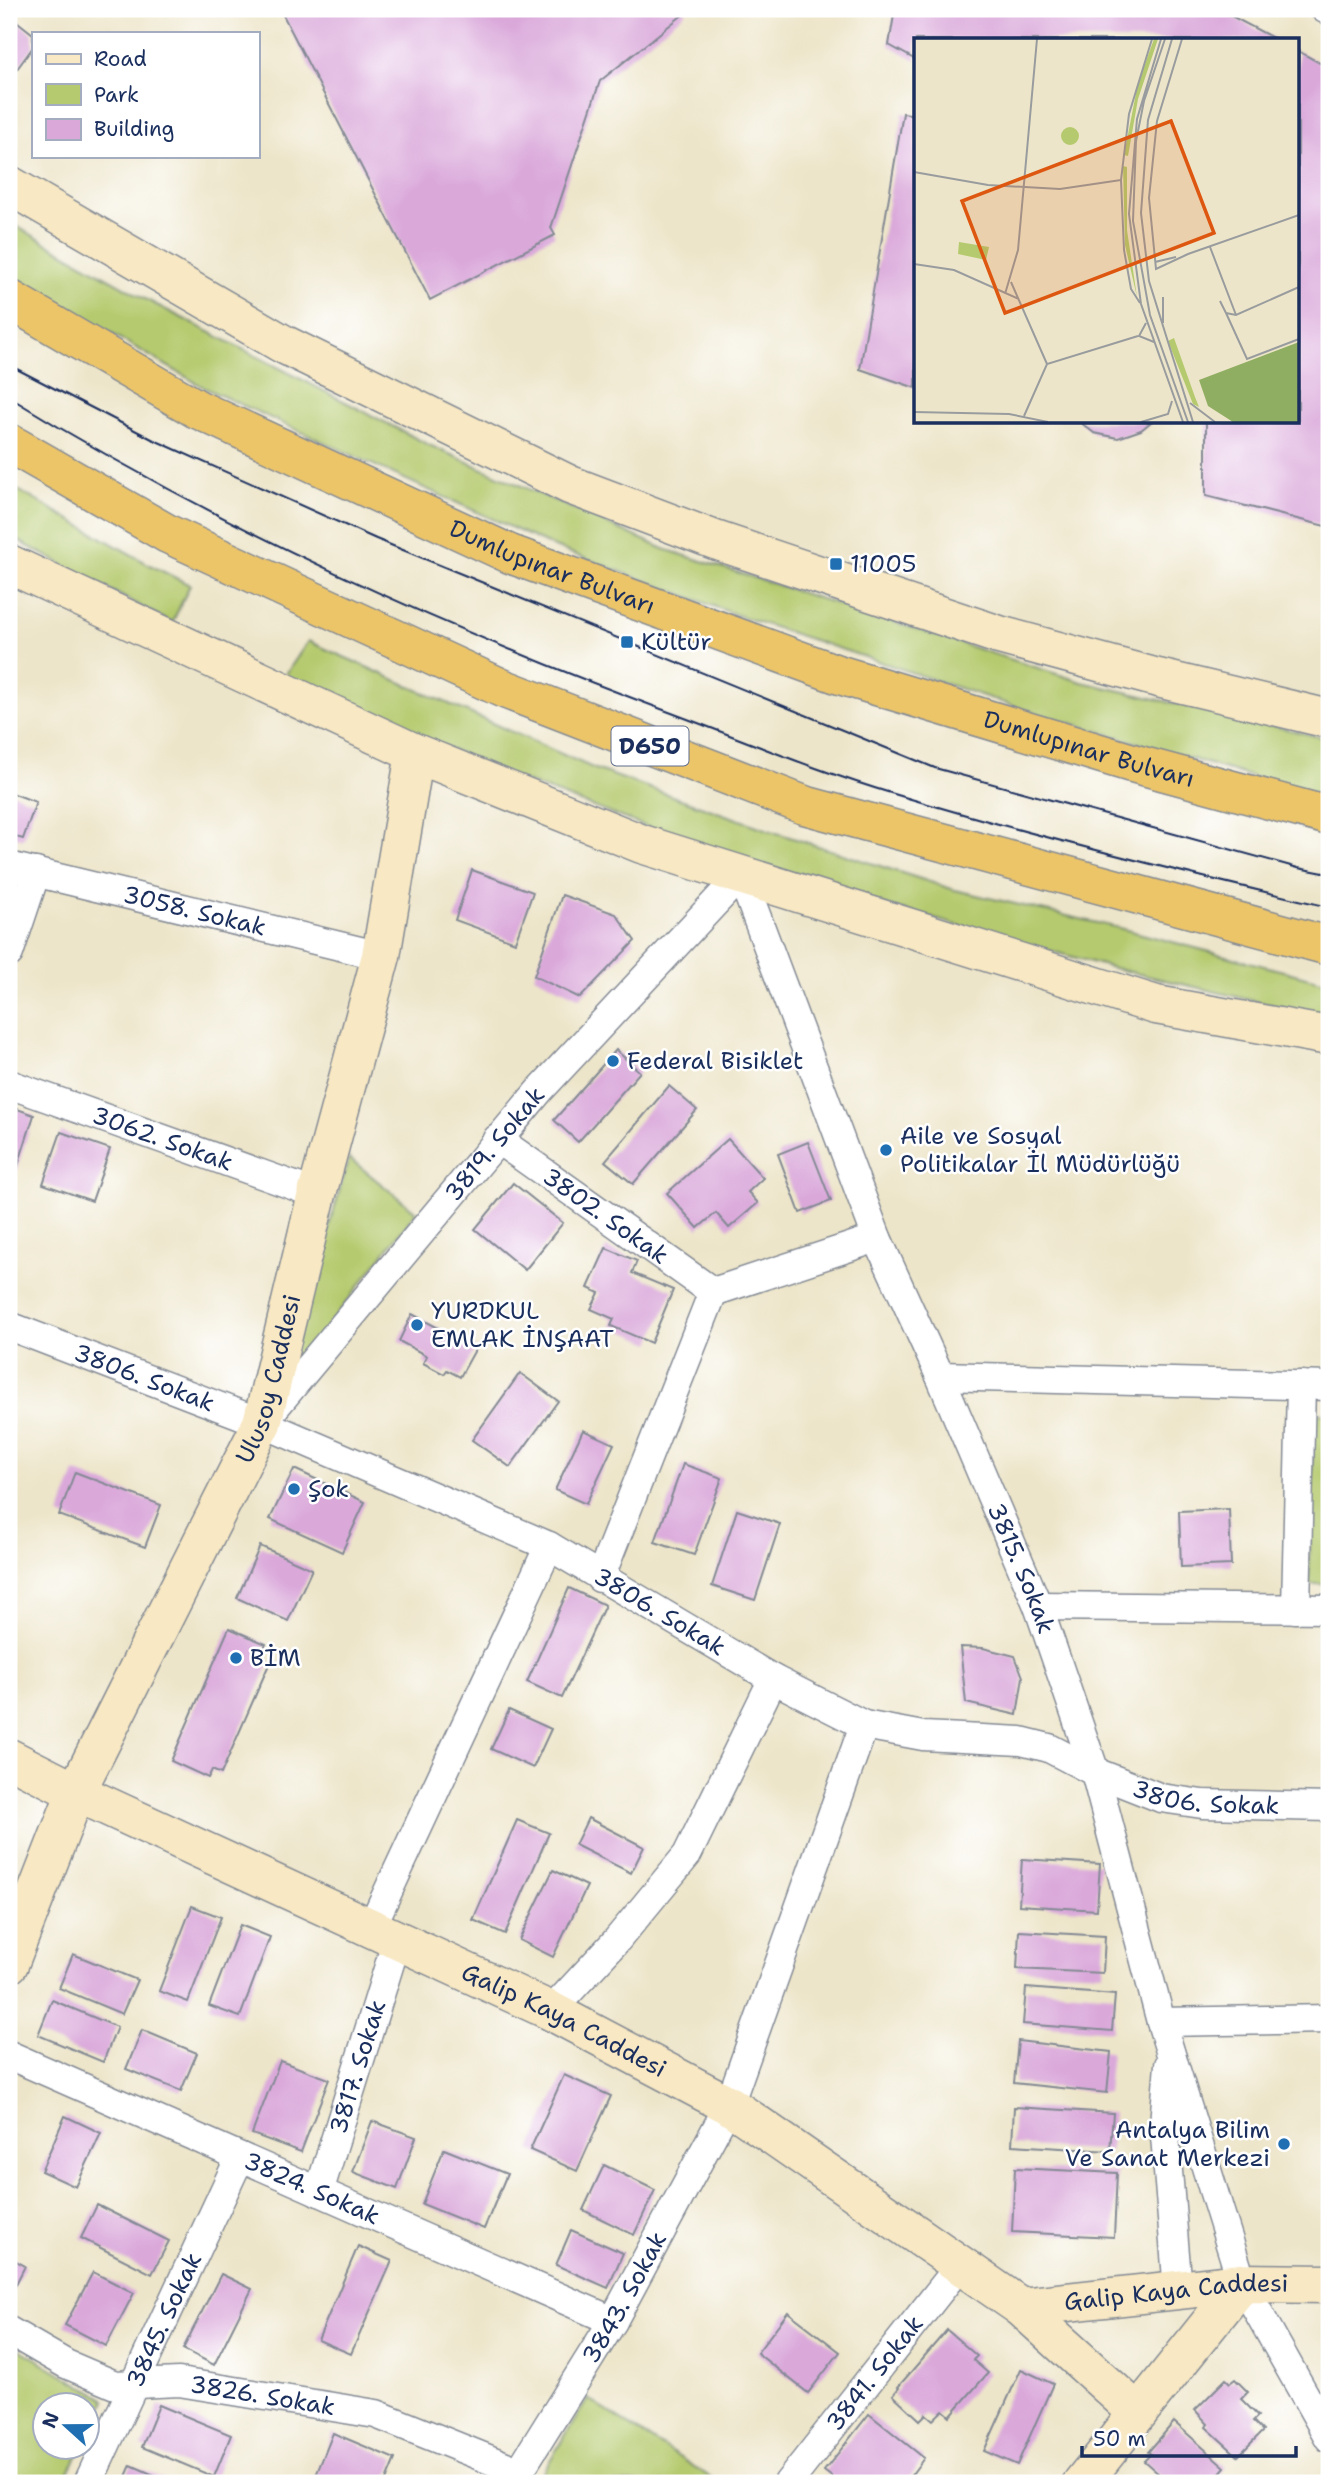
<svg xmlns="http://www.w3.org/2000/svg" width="1338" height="2492" font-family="'Shantell Sans',sans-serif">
	<rect width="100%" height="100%" fill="#fff"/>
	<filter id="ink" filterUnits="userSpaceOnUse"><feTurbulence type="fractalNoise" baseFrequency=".0143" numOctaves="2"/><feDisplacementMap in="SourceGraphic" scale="14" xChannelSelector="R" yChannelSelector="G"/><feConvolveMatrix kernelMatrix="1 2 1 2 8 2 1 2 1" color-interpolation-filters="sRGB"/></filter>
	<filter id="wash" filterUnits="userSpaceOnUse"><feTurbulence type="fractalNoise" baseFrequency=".00686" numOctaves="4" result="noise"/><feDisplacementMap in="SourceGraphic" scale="28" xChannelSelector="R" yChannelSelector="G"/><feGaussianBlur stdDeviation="1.57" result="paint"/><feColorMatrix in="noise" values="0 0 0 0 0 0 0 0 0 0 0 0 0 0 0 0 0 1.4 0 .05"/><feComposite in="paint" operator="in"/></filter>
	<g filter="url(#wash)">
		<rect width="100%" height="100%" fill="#ede5c9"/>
		<g fill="#b5ca6e" stroke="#687c66" stroke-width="2">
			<path d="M 9,222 L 149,301 L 429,445 L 664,549 L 1082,682 L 1329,739 L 1329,796 L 1300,791 L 1020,708 L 740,616 L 552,546 L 207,389 L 9,274 Z"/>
			<path d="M 9,485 L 150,565 L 190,585 L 172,623 L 9,536 Z"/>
			<path d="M 308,641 L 595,769 L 777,833 L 955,890 L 1119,928 L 1329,983 L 1329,1018 L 1113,968 L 782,877 L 526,782 L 284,677 Z"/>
			<path d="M 349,1158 L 416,1212 L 299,1364 L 291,1359 Z"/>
			<path d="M 1329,1413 L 1329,1584 L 1309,1584 L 1314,1414 Z"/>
			<path d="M 9,2343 L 106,2400 L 88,2435 L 88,2404 L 46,2404 L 46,2446 L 82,2447 L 63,2483 L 25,2483 L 9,2473 Z"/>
			<path d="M 588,2399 L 710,2477 L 713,2483 L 536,2483 Z"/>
		</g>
		<g id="blocks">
			<g fill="#daa9da">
				<path d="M 280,9 L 685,9 L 685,13 L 600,81 L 551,228 L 555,235 L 430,300 Z"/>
				<path d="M 895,9 L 1218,9 L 1277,40 L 916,40 L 916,60 L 889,45 Z"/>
				<path d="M 9,15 L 33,34 L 33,47 L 9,80 Z"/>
				<path d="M 1298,51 L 1329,68 L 1329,527 L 1206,496 L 1206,422 L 1298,422 Z"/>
				<path d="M 903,113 L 916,115 L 916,388 L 860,369 Z"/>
				<path d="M 1080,422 L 1151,422 L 1141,430 L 1118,438 L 1094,433 Z"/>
				<path d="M 9,792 L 36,802 L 23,839 L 9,835 Z"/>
				<path d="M 472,870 L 533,892 L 515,942 L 455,920 Z"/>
				<path d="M 562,895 L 616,914 L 635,941 L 580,998 L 534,976 Z"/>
				<path d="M 616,1050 L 640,1072 L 578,1142 L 554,1120 Z"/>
				<path d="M 669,1086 L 697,1110 L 633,1184 L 605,1161 Z"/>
				<path d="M 9,1106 L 34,1115 L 13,1181 L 9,1180 Z"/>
				<path d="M 61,1132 L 110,1149 L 92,1201 L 43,1184 Z"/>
				<path d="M 728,1139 L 763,1178 L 748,1192 L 758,1203 L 729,1228 L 716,1213 L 698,1228 L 667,1193 Z"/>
				<path d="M 808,1142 L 831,1201 L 800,1213 L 778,1154 Z"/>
				<path d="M 513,1183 L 563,1223 L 525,1270 L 475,1229 Z"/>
				<path d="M 606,1248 L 637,1261 L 632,1273 L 673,1290 L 651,1343 L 611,1326 L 614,1319 L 591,1309 L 599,1293 L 588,1288 Z"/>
				<path d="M 412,1314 L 476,1348 L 460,1377 L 447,1370 L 444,1374 L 423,1363 L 427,1356 L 399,1341 Z"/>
				<path d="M 520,1373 L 558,1401 L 510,1467 L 472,1440 Z"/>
				<path d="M 583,1430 L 614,1444 L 586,1504 L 555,1490 Z"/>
				<path d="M 683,1464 L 722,1478 L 694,1555 L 655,1542 Z"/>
				<path d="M 294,1469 L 365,1502 L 342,1552 L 270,1519 Z"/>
				<path d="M 75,1472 L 161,1505 L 145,1547 L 59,1515 Z"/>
				<path d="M 1229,1509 L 1231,1565 L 1181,1567 L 1179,1511 Z"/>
				<path d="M 737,1510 L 780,1524 L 755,1600 L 712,1586 Z"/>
				<path d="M 260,1546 L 312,1569 L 288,1621 L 237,1598 Z"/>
				<path d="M 569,1588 L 605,1605 L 562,1698 L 527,1682 Z"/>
				<path d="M 229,1628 L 266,1644 L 260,1658 L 270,1662 L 221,1774 L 212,1770 L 208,1778 L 171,1761 Z"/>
				<path d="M 960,1647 L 983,1648 L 1015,1656 L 1023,1677 L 1017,1715 L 966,1703 Z"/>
				<path d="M 509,1710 L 551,1729 L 533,1768 L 491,1749 Z"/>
				<path d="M 588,1818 L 644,1847 L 631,1873 L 575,1845 Z"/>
				<path d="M 517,1820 L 549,1833 L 505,1934 L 473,1920 Z"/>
				<path d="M 1022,1859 L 1100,1864 L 1097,1910 L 1019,1905 Z"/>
				<path d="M 553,1870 L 587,1886 L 553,1957 L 519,1940 Z"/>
				<path d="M 192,1906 L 221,1917 L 188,2002 L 159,1991 Z"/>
				<path d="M 240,1925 L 270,1937 L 240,2017 L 209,2006 Z"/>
				<path d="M 1019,1931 L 1105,1936 L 1103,1973 L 1017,1969 Z"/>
				<path d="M 73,1954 L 137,1980 L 122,2014 L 59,1988 Z"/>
				<path d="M 1026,1988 L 1115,1995 L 1112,2031 L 1023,2024 Z"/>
				<path d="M 52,2000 L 117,2027 L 103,2062 L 38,2035 Z"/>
				<path d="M 142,2030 L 197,2053 L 181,2091 L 126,2069 Z"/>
				<path d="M 1018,2041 L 1111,2052 L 1107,2093 L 1014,2083 Z"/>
				<path d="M 280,2061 L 329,2079 L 301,2152 L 252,2134 Z"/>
				<path d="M 564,2075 L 611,2096 L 577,2171 L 530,2150 Z"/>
				<path d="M 1014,2107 L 1113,2113 L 1110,2151 L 1012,2145 Z"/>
				<path d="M 65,2116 L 101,2133 L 76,2187 L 41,2171 Z"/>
				<path d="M 372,2121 L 416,2137 L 397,2189 L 353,2172 Z"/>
				<path d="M 444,2149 L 507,2174 L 484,2229 L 422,2204 Z"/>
				<path d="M 604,2165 L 655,2190 L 634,2235 L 583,2210 Z"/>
				<path d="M 1015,2168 L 1117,2173 L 1114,2237 L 1012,2232 Z"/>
				<path d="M 97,2205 L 169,2241 L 152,2274 L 81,2238 Z"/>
				<path d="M 571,2230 L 623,2253 L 608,2288 L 556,2265 Z"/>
				<path d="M 358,2246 L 392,2261 L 351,2354 L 318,2340 Z"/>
				<path d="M 9,2257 L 25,2266 L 9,2298 Z"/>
				<path d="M 93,2272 L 134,2293 L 106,2346 L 65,2325 Z"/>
				<path d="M 221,2274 L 252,2289 L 214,2365 L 183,2349 Z"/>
				<path d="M 788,2312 L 840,2352 L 808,2393 L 757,2353 Z"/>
				<path d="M 947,2330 L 977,2356 L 973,2360 L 988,2373 L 950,2416 L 943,2410 L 933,2420 L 926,2414 L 920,2420 L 893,2395 L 899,2388 L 898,2387 Z"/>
				<path d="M 1021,2369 L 1053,2384 L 1017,2465 L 984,2451 Z"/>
				<path d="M 1226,2379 L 1230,2383 L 1235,2379 L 1248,2392 L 1241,2399 L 1258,2416 L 1253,2421 L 1263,2431 L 1238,2456 L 1206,2427 L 1208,2424 L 1195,2410 Z"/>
				<path d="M 159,2405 L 231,2435 L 214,2477 L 142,2447 Z"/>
				<path d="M 869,2414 L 924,2458 L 906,2482 L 902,2479 L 898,2483 L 840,2483 L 824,2471 Z"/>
				<path d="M 1174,2422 L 1225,2467 L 1211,2483 L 1163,2483 L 1157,2478 L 1160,2475 L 1144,2461 L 1151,2454 L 1148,2452 Z"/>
				<path d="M 333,2433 L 395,2459 L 385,2483 L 313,2483 Z"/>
				<path d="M 131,2465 L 172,2483 L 123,2483 Z"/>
			</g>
		</g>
	</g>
	<g filter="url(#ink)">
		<use href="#blocks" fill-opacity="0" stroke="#848a94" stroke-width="2"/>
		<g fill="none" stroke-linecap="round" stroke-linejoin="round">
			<g stroke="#848a94" stroke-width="31">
				<g id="street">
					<path d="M 1325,9 L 1329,11"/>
					<path id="s1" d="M 9,866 L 381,956"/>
					<path d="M 9,953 L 36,872"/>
					<path id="s2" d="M 9,1084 L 317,1194"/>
					<path id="s3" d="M 497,1139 L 713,1292"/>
					<path id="s4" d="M 9,1326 L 262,1423 L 549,1546 L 773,1679 L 864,1725 L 923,1736 L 1021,1741 L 1049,1748 L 1095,1772 L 1161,1798 L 1202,1804 L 1329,1807"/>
					<path d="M 940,1376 L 1329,1386"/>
					<path id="s5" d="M 266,1418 L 539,1091 L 741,875 L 877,1238 L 940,1376 L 1038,1606 L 1095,1772 L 1161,2022 L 1242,2283 L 1329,2438"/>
					<path d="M 600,1578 L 713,1292 L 877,1238"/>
					<path d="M 1038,1606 L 1329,1609"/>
					<path d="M 1296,1609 L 1301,1385"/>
					<path d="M 371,1928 L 549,1546"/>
					<path d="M 551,2011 L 617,1940 L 687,1855 L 773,1679"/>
					<path d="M 1161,2022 L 1329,2019"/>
					<path id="s6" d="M 9,2055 L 613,2321"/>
					<path d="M 1169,2065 L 1164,2124 L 1178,2290"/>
					<path id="s7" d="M 319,2192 L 397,1940"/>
					<path id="s8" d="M 9,2331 L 66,2364 L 115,2385 L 179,2382 L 376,2414 L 518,2471"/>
					<path id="s9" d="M 88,2483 L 240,2157"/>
					<path id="s10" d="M 512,2483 L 613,2321 L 729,2105 L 864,1725"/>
					<path id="s11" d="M 788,2483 L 961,2264"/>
				</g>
			</g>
			<g stroke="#848a94" stroke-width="41">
				<g id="secondary">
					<path d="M 9,185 L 283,344 L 570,485 L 715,540 L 999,635 L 1158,678 L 1329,719"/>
					<path d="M 9,564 L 415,753 L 642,844 L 1156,1005 L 1329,1036"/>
					<path id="s12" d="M 9,1758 L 76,1792 L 551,2011 L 729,2105 L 1021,2307 L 1138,2413"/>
					<path id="s13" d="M 9,1964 L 76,1792 L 262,1423 L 317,1194 L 381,956 L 415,753"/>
					<path id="s14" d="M 1021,2307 L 1242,2283 L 1329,2284"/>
					<path d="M 1082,2483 L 1242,2283"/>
				</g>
			</g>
			<g stroke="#848a94" stroke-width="41">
				<g id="highway">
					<path id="s15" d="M 9,299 L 197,409 L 510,554 L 837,674 L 1132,763 L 1329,816"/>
					<path d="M 9,443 L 168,534 L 502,688 L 804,805 L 1329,946"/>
				</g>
			</g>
			<use href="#street" stroke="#fff" stroke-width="28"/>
			<use href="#secondary" stroke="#f8e8c3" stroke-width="38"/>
			<use href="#highway" stroke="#edc569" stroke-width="38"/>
			<g stroke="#1b2f5e" stroke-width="2">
				<path d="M 9,365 L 152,439 L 376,539 L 935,768 L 1298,868 L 1329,874"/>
				<path d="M 9,397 C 222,529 450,631 685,718 C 754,744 823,773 894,794 C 1037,837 1183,873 1329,907"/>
			</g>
		</g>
	</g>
	<g fill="#1f6fb2" stroke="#fff" stroke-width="2.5">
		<rect x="829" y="557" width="14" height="14" rx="3.5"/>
		<rect x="620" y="635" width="14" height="14" rx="3.5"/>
		<circle cx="613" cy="1061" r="7"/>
		<circle cx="886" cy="1150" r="7"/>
		<circle cx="417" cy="1325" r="7"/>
		<circle cx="294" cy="1489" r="7"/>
		<circle cx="236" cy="1658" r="7"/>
		<circle cx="1284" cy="2144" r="7"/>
	</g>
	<g text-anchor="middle" stroke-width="5" stroke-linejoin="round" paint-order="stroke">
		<rect fill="#fff" stroke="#5f6d8e" stroke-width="2" x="611.5" y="726.5" width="77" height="39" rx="5"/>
		<g font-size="23" font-weight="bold" fill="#1b2f5e">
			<text x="650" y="754">D650</text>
		</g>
		<g font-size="24" fill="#1b2f5e" stroke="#fff" text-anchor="start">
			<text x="850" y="572">11005</text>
			<text x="641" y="650">Kültür</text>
			<text x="627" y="1069">Federal Bisiklet</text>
			<text x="900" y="1144">Aile ve Sosyal<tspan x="900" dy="28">Politikalar İl Müdürlüğü</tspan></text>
			<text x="431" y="1319">YURDKUL<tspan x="431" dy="28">EMLAK İNŞAAT</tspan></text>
			<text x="308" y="1497">Şok</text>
			<text x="250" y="1666">BİM</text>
			<text x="1270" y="2138" text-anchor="end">Antalya Bilim<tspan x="1270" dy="28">Ve Sanat Merkezi</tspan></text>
		</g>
		<g font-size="24" fill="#1b2f5e" stroke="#fff">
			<text dy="8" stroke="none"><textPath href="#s15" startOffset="607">Dumlupınar Bulvarı</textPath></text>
			<text dy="8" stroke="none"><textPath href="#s15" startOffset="1174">Dumlupınar Bulvarı</textPath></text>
			<text dy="8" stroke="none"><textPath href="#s1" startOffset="191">3058. Sokak</textPath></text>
			<text dy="8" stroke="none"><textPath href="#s2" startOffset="163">3062. Sokak</textPath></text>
			<text dy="8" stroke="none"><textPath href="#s5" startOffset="357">3819. Sokak</textPath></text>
			<text dy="8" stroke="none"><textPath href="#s3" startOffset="133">3802. Sokak</textPath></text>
			<text dy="8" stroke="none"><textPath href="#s13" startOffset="642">Ulusoy Caddesi</textPath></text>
			<text dy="8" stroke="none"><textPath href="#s4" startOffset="145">3806. Sokak</textPath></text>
			<text dy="8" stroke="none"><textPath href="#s5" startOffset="1470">3815. Sokak</textPath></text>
			<text dy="8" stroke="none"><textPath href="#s4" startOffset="712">3806. Sokak</textPath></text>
			<text dy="8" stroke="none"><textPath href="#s4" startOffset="1300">3806. Sokak</textPath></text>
			<text dy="8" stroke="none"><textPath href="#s12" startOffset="614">Galip Kaya Caddesi</textPath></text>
			<text dy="8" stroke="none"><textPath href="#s7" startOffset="131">3817. Sokak</textPath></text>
			<text dy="8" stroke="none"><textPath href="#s6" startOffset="331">3824. Sokak</textPath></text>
			<text dy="8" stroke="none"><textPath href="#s14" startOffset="156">Galip Kaya Caddesi</textPath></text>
			<text dy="8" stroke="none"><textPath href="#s10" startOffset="217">3843. Sokak</textPath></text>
			<text dy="8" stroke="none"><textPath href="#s9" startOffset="180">3845. Sokak</textPath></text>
			<text dy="8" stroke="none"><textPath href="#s11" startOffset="140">3841. Sokak</textPath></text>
			<text dy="8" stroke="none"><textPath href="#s8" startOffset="268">3826. Sokak</textPath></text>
		</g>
	</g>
	<g transform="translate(914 38)">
		<rect width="385" height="385" fill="#ede5c9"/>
		<path d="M 240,1 L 244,1 L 224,61 L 214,118 L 210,117 L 224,45 ZM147 98a9 9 0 1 1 18 0a9 9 0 1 1-18 0ZM 209,128 L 213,129 L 213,192 L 223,259 L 211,207 ZM 45,204 L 75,209 L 72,222 L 44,216 ZM 260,300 L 281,359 L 285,369 L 279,366 L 254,303 Z" fill="#b5ca6e"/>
		<path d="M 385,304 L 385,384 L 319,384 L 294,368 L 285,342 Z" fill="#90ae61"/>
		<path fill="none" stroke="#999c9e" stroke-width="2" d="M 247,1 L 223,81 L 215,176 L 227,266 L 269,384M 251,1 L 230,63 L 222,103 L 219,183 L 236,277 L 274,384M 258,1 L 234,82 L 227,175 L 235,243 L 279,384M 268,1 L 243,83 L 235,160 L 242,231 L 274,216M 0,134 L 74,147 L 146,151 L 207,142M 296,209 L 322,277M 274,216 L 385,177M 241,224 L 262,219M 0,226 L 40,232 L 105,261M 97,244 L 133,326M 91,256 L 104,212 L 123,1M 306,263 L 312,275 L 322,277 L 385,249M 226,265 L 217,251 L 210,212 L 207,142 L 215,76 L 238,1M 312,275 L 333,321 L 385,301M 232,285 L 225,298 L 240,304M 249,285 L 249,259M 276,365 L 301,384M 0,374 L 95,376 L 134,384M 110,378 L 133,326 L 224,298M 227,384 L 254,376 L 258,363"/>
		<path fill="#de5710" fill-opacity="0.15" stroke="#de5710" stroke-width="3.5" d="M 257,83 L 300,195 L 91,275 L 48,163 Z"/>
		<rect width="385" height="385" fill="none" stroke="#1b2f5e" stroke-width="3.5"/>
	</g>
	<rect width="1338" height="2492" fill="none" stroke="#fff" stroke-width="35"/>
	<rect x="32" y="32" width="228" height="126" fill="#ffffff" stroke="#a4acbf" stroke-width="2"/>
	<rect x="46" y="54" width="35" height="10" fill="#f8e8c3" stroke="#a4acbf" stroke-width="2"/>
	<text x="94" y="66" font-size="21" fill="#1b2f5e">Road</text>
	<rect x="46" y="84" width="35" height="21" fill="#b5ca6e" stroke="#a4acbf" stroke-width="2"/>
	<text x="94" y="102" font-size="21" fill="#1b2f5e">Park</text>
	<rect x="46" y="119" width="35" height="21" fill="#daa9da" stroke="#a4acbf" stroke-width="2"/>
	<text x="94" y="136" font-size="21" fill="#1b2f5e">Building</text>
	<g transform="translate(66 2426) rotate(291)"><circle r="33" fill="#ffffff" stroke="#a4acbf" stroke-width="2"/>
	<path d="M0-5L12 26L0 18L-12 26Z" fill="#1f6fb2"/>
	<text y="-10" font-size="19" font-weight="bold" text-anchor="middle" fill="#1b2f5e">N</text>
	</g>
	<path d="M1082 2446v10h214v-10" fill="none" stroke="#1b2f5e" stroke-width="3.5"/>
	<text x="1093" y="2446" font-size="21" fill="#1b2f5e" stroke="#ffffff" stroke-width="5" paint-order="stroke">50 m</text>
</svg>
